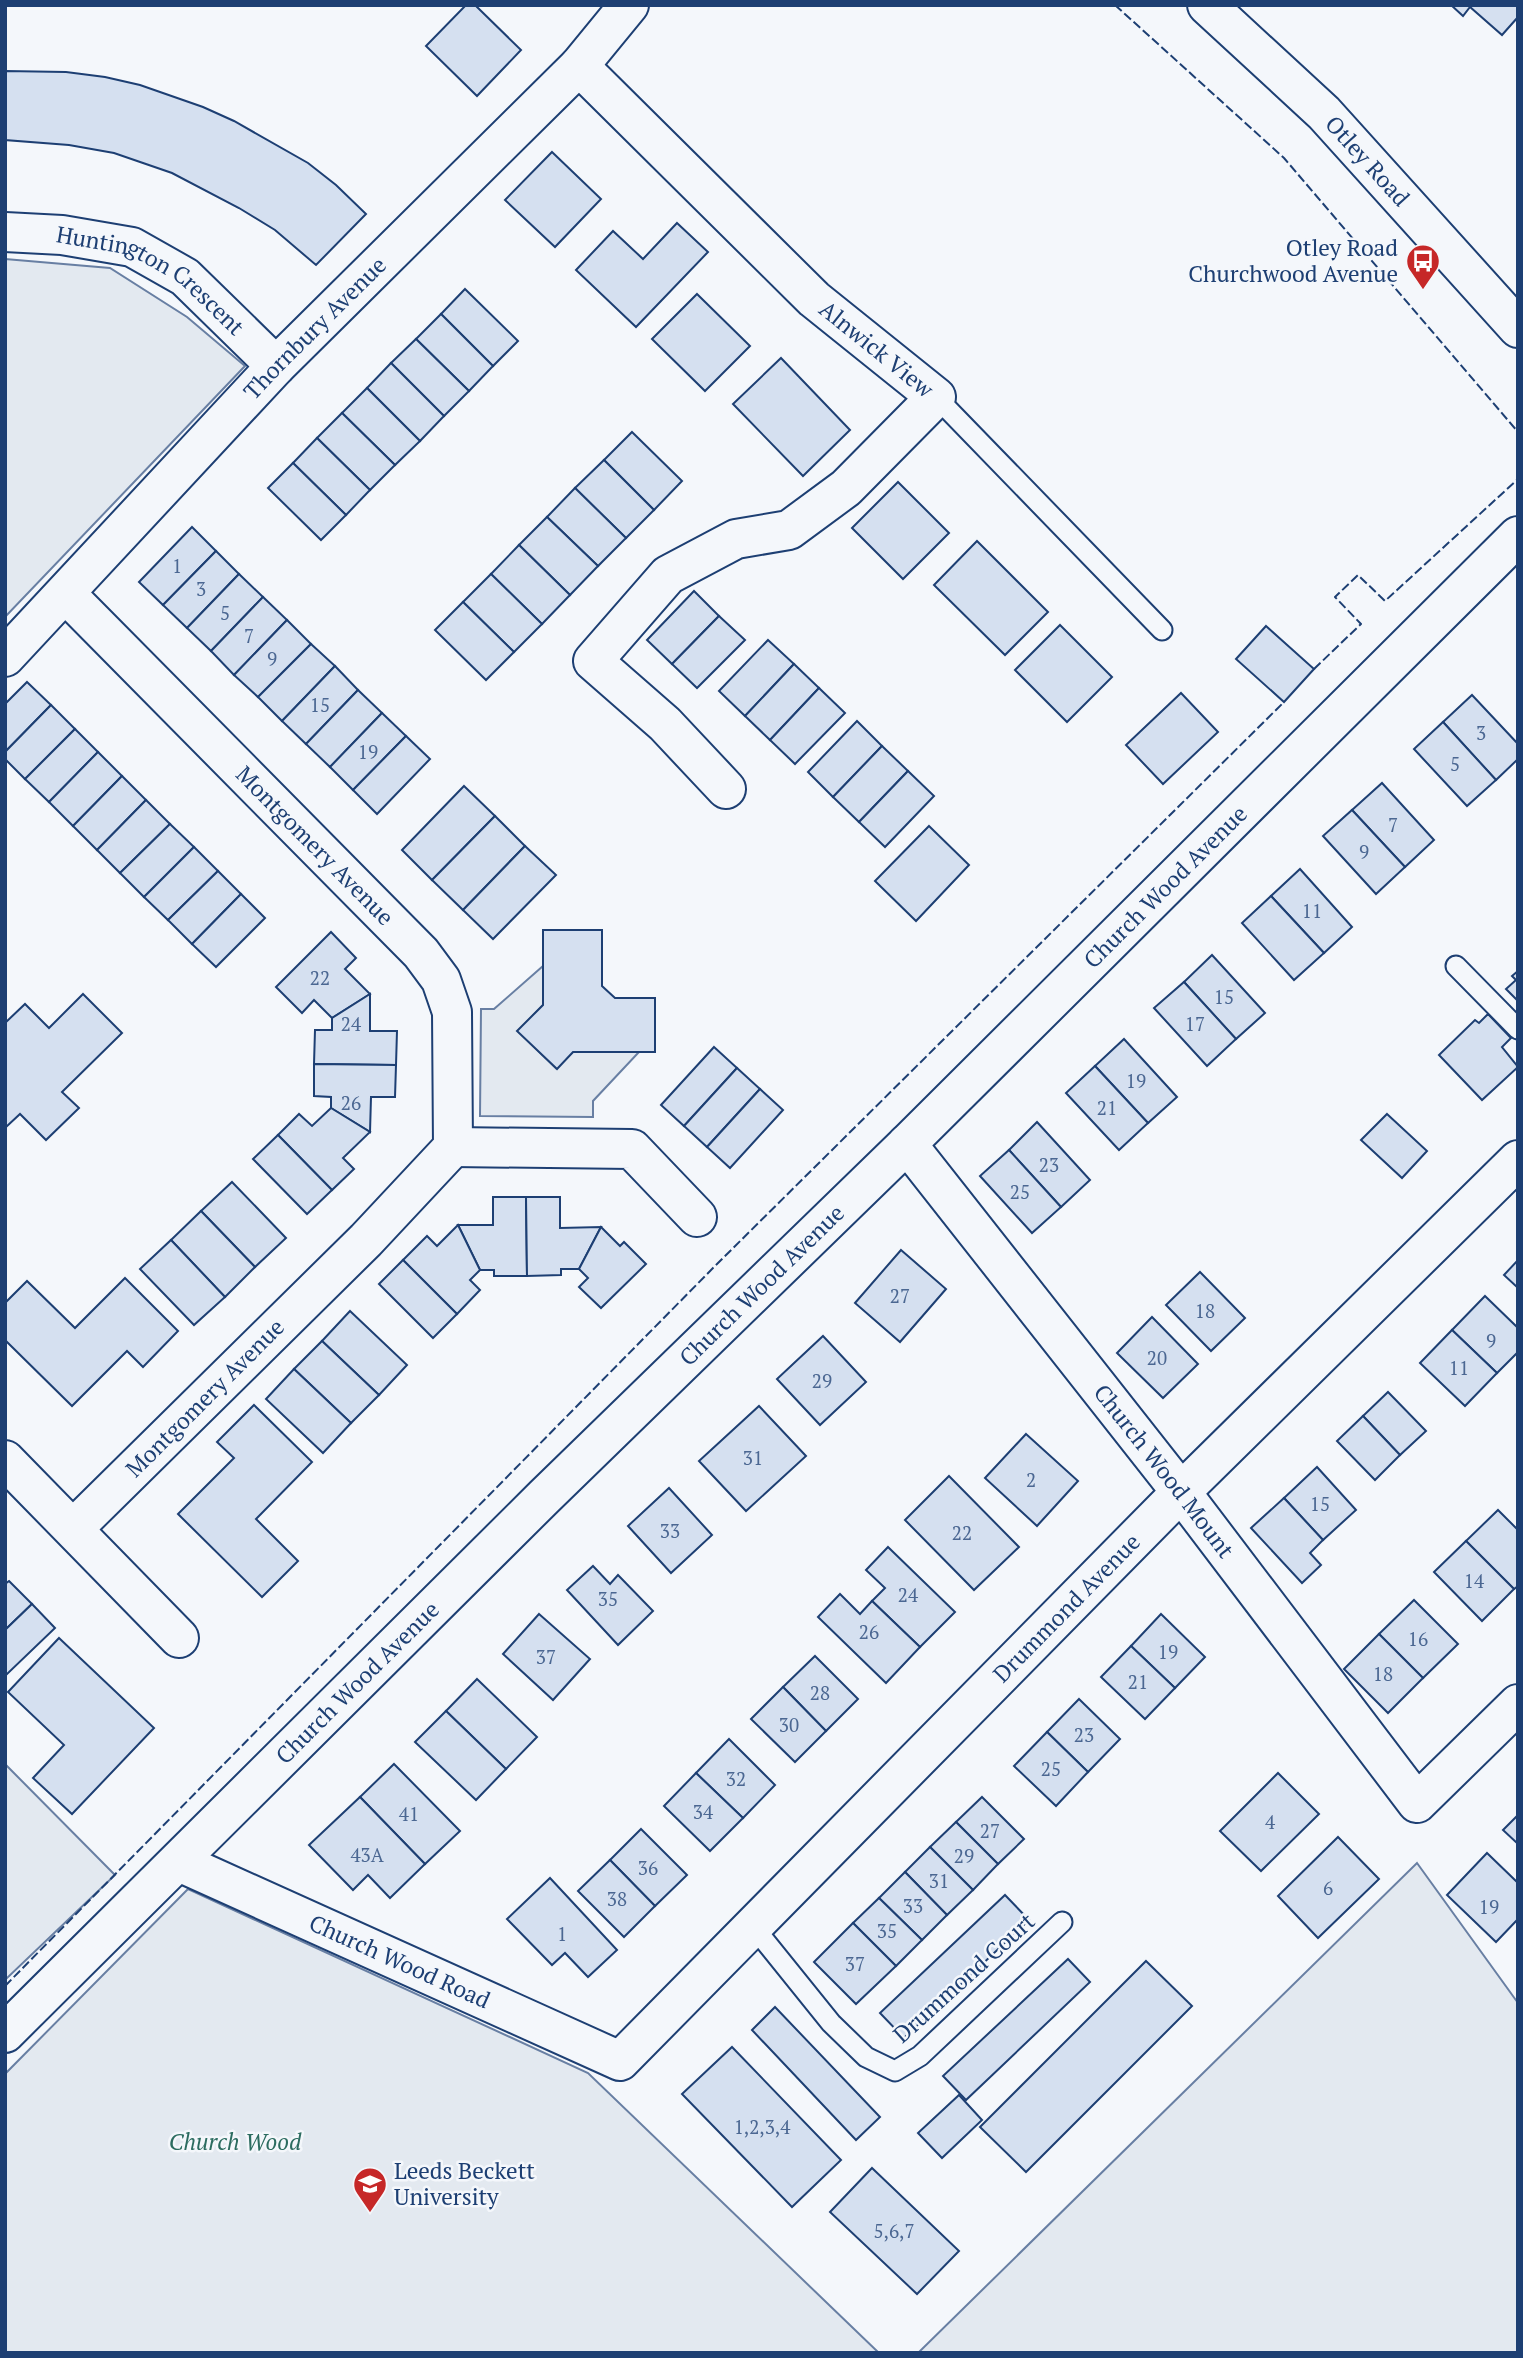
<svg xmlns="http://www.w3.org/2000/svg" width="1523" height="2358" font-family="'PT Serif',serif">
	<rect width="100%" height="100%" fill="#f4f7fb"/>
	<g fill="#e3e9f0" stroke="#687fa3" stroke-width="2">
		<path d="M 5,259 L 110,268 L 187,317 L 245,366 L 5,617 Z"/>
		<path d="M 543,966 L 543,1005 L 518,1031 L 556,1068 L 573,1052 L 639,1052 L 593,1101 L 593,1117 L 480,1116 L 481,1009 L 494,1009 Z"/>
		<path d="M 5,1764 L 115,1875 L 5,1980 Z"/>
		<path d="M 1417,1863 L 1518,2003 L 1518,2353 L 918,2353 Z"/>
		<path d="M 188,1889 L 588,2073 L 879,2353 L 5,2353 L 5,2074 Z"/>
	</g>
	<g fill="#d5e0f0" stroke="#1d3f73" stroke-width="2">
		<path d="M 466,5 L 475,5 L 521,50 L 477,96 L 426,46 Z"/>
		<path d="M 1451,5 L 1518,5 L 1518,17 L 1502,35 L 1470,7 L 1463,16 Z"/>
		<path d="M 5,71 L 66,72 L 105,77 L 140,85 L 203,107 L 234,121 L 308,163 L 336,185 L 366,214 L 316,265 L 275,230 L 239,208 L 172,173 L 114,153 L 69,145 L 5,140 Z"/>
		<path d="M 552,152 L 601,199 L 555,247 L 505,200 Z"/>
		<path d="M 677,223 L 708,252 L 636,327 L 576,270 L 613,231 L 643,259 Z"/>
		<path d="M 465,289 L 518,341 L 493,366 L 441,314 Z"/>
		<path d="M 697,294 L 750,346 L 705,391 L 652,339 Z"/>
		<path d="M 441,314 L 493,366 L 469,391 L 416,339 Z"/>
		<path d="M 416,339 L 469,391 L 444,416 L 391,363 Z"/>
		<path d="M 781,358 L 850,430 L 803,476 L 733,404 Z"/>
		<path d="M 391,363 L 444,416 L 420,441 L 367,388 Z"/>
		<path d="M 367,388 L 420,441 L 395,465 L 342,413 Z"/>
		<path d="M 342,413 L 395,465 L 370,490 L 317,438 Z"/>
		<path d="M 632,432 L 682,481 L 654,510 L 604,460 Z"/>
		<path d="M 317,438 L 370,490 L 346,515 L 293,463 Z"/>
		<path d="M 604,460 L 654,510 L 626,538 L 575,488 Z"/>
		<path d="M 293,463 L 346,515 L 321,540 L 268,488 Z"/>
		<path d="M 898,482 L 949,533 L 903,579 L 852,528 Z"/>
		<path d="M 575,488 L 626,538 L 598,566 L 547,517 Z"/>
		<path d="M 547,517 L 598,566 L 570,595 L 519,545 Z"/>
		<path d="M 192,527 L 216,551 L 163,605 L 139,582 Z"/>
		<path d="M 977,541 L 1048,612 L 1005,655 L 934,585 Z"/>
		<path d="M 519,545 L 570,595 L 542,624 L 491,574 Z"/>
		<path d="M 216,551 L 239,574 L 187,628 L 163,605 Z"/>
		<path d="M 239,574 L 263,597 L 211,651 L 187,628 Z"/>
		<path d="M 491,574 L 542,624 L 514,652 L 463,602 Z"/>
		<path d="M 694,591 L 719,616 L 672,664 L 647,640 Z"/>
		<path d="M 263,597 L 287,620 L 234,675 L 211,651 Z"/>
		<path d="M 463,602 L 514,652 L 486,680 L 435,630 Z"/>
		<path d="M 719,616 L 745,640 L 697,688 L 672,664 Z"/>
		<path d="M 287,620 L 311,644 L 258,697 L 234,675 Z"/>
		<path d="M 1060,625 L 1112,677 L 1067,722 L 1015,670 Z"/>
		<path d="M 1266,626 L 1314,669 L 1284,702 L 1236,659 Z"/>
		<path d="M 768,640 L 794,664 L 745,716 L 719,691 Z"/>
		<path d="M 311,644 L 335,666 L 282,721 L 258,697 Z"/>
		<path d="M 794,664 L 819,688 L 770,740 L 745,716 Z"/>
		<path d="M 335,666 L 358,690 L 306,744 L 282,721 Z"/>
		<path d="M 27,682 L 51,705 L 5,752 L 5,704 Z"/>
		<path d="M 819,688 L 845,713 L 795,764 L 770,740 Z"/>
		<path d="M 358,690 L 382,713 L 330,767 L 306,744 Z"/>
		<path d="M 1181,693 L 1218,732 L 1163,784 L 1126,745 Z"/>
		<path d="M 1472,695 L 1518,744 L 1518,759 L 1496,780 L 1443,722 Z"/>
		<path d="M 51,705 L 75,729 L 25,779 L 5,759 L 5,752 Z"/>
		<path d="M 382,713 L 406,736 L 353,790 L 330,767 Z"/>
		<path d="M 857,721 L 882,746 L 833,797 L 808,772 Z"/>
		<path d="M 1443,722 L 1496,780 L 1467,806 L 1414,749 Z"/>
		<path d="M 75,729 L 98,752 L 49,802 L 25,779 Z"/>
		<path d="M 406,736 L 430,759 L 377,814 L 353,790 Z"/>
		<path d="M 882,746 L 908,771 L 859,822 L 833,797 Z"/>
		<path d="M 98,752 L 122,776 L 73,826 L 49,802 Z"/>
		<path d="M 908,771 L 934,796 L 885,847 L 859,822 Z"/>
		<path d="M 122,776 L 146,800 L 97,850 L 73,826 Z"/>
		<path d="M 1382,783 L 1434,840 L 1405,867 L 1352,810 Z"/>
		<path d="M 464,786 L 495,816 L 432,880 L 402,850 Z"/>
		<path d="M 146,800 L 170,824 L 120,873 L 97,850 Z"/>
		<path d="M 1352,810 L 1405,867 L 1376,894 L 1323,836 Z"/>
		<path d="M 495,816 L 525,846 L 463,910 L 432,880 Z"/>
		<path d="M 170,824 L 194,847 L 144,897 L 120,873 Z"/>
		<path d="M 929,826 L 969,865 L 916,921 L 875,881 Z"/>
		<path d="M 525,846 L 556,875 L 493,939 L 463,910 Z"/>
		<path d="M 194,847 L 218,871 L 168,920 L 144,897 Z"/>
		<path d="M 1300,869 L 1352,927 L 1324,953 L 1271,896 Z"/>
		<path d="M 218,871 L 241,894 L 192,944 L 168,920 Z"/>
		<path d="M 241,894 L 265,918 L 216,967 L 192,944 Z"/>
		<path d="M 1271,896 L 1324,953 L 1294,980 L 1242,923 Z"/>
		<path d="M 543,930 L 602,930 L 602,986 L 615,998 L 655,998 L 655,1052 L 573,1052 L 557,1069 L 517,1031 L 543,1005 Z"/>
		<path d="M 331,932 L 356,958 L 345,969 L 370,994 L 332,1018 L 314,1000 L 302,1013 L 276,987 Z"/>
		<path d="M 1212,955 L 1265,1013 L 1236,1039 L 1184,982 Z"/>
		<path d="M 1518,971 L 1518,1001 L 1506,989 L 1516,980 L 1512,976 Z"/>
		<path d="M 1184,982 L 1236,1039 L 1207,1066 L 1154,1008 Z"/>
		<path d="M 83,994 L 122,1033 L 62,1092 L 79,1108 L 46,1140 L 20,1114 L 5,1128 L 5,1023 L 25,1004 L 49,1028 Z"/>
		<path d="M 370,994 L 370,1031 L 397,1031 L 396,1065 L 314,1064 L 315,1030 L 332,1030 L 332,1018 Z"/>
		<path d="M 1488,1014 L 1511,1038 L 1502,1047 L 1518,1067 L 1482,1100 L 1439,1055 L 1475,1020 L 1479,1023 Z"/>
		<path d="M 1124,1039 L 1177,1097 L 1148,1123 L 1095,1066 Z"/>
		<path d="M 714,1047 L 737,1068 L 684,1126 L 661,1105 Z"/>
		<path d="M 314,1064 L 396,1065 L 395,1097 L 371,1097 L 370,1132 L 331,1108 L 331,1097 L 314,1096 Z"/>
		<path d="M 1095,1066 L 1148,1123 L 1119,1150 L 1066,1093 Z"/>
		<path d="M 737,1068 L 760,1089 L 707,1147 L 684,1126 Z"/>
		<path d="M 760,1089 L 783,1110 L 730,1168 L 707,1147 Z"/>
		<path d="M 331,1108 L 370,1132 L 343,1158 L 354,1169 L 332,1190 L 278,1135 L 299,1114 L 312,1126 Z"/>
		<path d="M 1387,1114 L 1427,1151 L 1402,1178 L 1361,1140 Z"/>
		<path d="M 1037,1122 L 1090,1180 L 1061,1207 L 1009,1150 Z"/>
		<path d="M 278,1135 L 332,1190 L 307,1214 L 253,1159 Z"/>
		<path d="M 1009,1150 L 1061,1207 L 1032,1233 L 980,1176 Z"/>
		<path d="M 232,1182 L 286,1238 L 255,1267 L 201,1211 Z"/>
		<path d="M 493,1197 L 526,1197 L 527,1276 L 494,1276 L 494,1270 L 480,1270 L 458,1225 L 493,1225 Z"/>
		<path d="M 526,1197 L 560,1197 L 560,1228 L 601,1227 L 579,1269 L 561,1269 L 561,1275 L 527,1276 Z"/>
		<path d="M 201,1211 L 255,1267 L 225,1297 L 171,1240 Z"/>
		<path d="M 458,1225 L 480,1270 L 470,1280 L 480,1290 L 457,1314 L 403,1260 L 427,1236 L 437,1246 Z"/>
		<path d="M 601,1227 L 620,1246 L 624,1242 L 646,1264 L 601,1308 L 579,1287 L 588,1278 L 579,1269 Z"/>
		<path d="M 171,1240 L 225,1297 L 194,1325 L 140,1269 Z"/>
		<path d="M 901,1250 L 946,1289 L 900,1342 L 855,1303 Z"/>
		<path d="M 403,1260 L 457,1314 L 433,1338 L 379,1284 Z"/>
		<path d="M 1518,1260 L 1518,1288 L 1504,1275 Z"/>
		<path d="M 1200,1272 L 1245,1318 L 1211,1351 L 1166,1305 Z"/>
		<path d="M 125,1278 L 178,1331 L 143,1367 L 127,1351 L 72,1406 L 5,1340 L 5,1303 L 27,1281 L 75,1328 Z"/>
		<path d="M 1485,1296 L 1518,1328 L 1518,1352 L 1497,1373 L 1452,1330 Z"/>
		<path d="M 350,1311 L 407,1365 L 379,1395 L 322,1341 Z"/>
		<path d="M 1152,1317 L 1198,1364 L 1163,1398 L 1117,1353 Z"/>
		<path d="M 1452,1330 L 1497,1373 L 1465,1406 L 1420,1363 Z"/>
		<path d="M 823,1336 L 866,1382 L 820,1425 L 777,1379 Z"/>
		<path d="M 322,1341 L 379,1395 L 351,1423 L 294,1369 Z"/>
		<path d="M 294,1369 L 351,1423 L 323,1453 L 266,1399 Z"/>
		<path d="M 1388,1392 L 1426,1431 L 1400,1455 L 1363,1416 Z"/>
		<path d="M 254,1405 L 312,1462 L 256,1519 L 298,1561 L 262,1597 L 178,1514 L 234,1458 L 217,1442 Z"/>
		<path d="M 759,1406 L 806,1456 L 746,1511 L 699,1461 Z"/>
		<path d="M 1363,1416 L 1400,1455 L 1375,1480 L 1337,1441 Z"/>
		<path d="M 1026,1434 L 1078,1481 L 1037,1526 L 985,1478 Z"/>
		<path d="M 1317,1467 L 1356,1510 L 1323,1540 L 1284,1498 Z"/>
		<path d="M 949,1476 L 1019,1547 L 974,1590 L 905,1520 Z"/>
		<path d="M 669,1488 L 712,1535 L 671,1573 L 628,1526 Z"/>
		<path d="M 1284,1498 L 1323,1540 L 1310,1553 L 1321,1565 L 1302,1583 L 1251,1528 Z"/>
		<path d="M 1498,1510 L 1518,1530 L 1518,1586 L 1514,1589 L 1466,1541 Z"/>
		<path d="M 1466,1541 L 1514,1589 L 1482,1621 L 1434,1572 Z"/>
		<path d="M 888,1547 L 955,1612 L 920,1647 L 872,1601 L 885,1588 L 866,1570 Z"/>
		<path d="M 593,1566 L 610,1584 L 618,1575 L 653,1611 L 618,1645 L 567,1590 Z"/>
		<path d="M 9,1581 L 32,1604 L 5,1630 L 5,1584 Z"/>
		<path d="M 840,1594 L 860,1614 L 872,1601 L 920,1647 L 886,1683 L 818,1617 Z"/>
		<path d="M 1414,1600 L 1458,1644 L 1423,1678 L 1379,1634 Z"/>
		<path d="M 32,1604 L 55,1628 L 5,1676 L 5,1630 Z"/>
		<path d="M 539,1614 L 590,1659 L 553,1700 L 503,1654 Z"/>
		<path d="M 1161,1614 L 1205,1657 L 1175,1688 L 1131,1646 Z"/>
		<path d="M 1379,1634 L 1423,1678 L 1388,1713 L 1344,1669 Z"/>
		<path d="M 59,1638 L 154,1728 L 72,1814 L 33,1778 L 64,1745 L 8,1692 Z"/>
		<path d="M 1131,1646 L 1175,1688 L 1145,1719 L 1101,1677 Z"/>
		<path d="M 815,1656 L 858,1699 L 826,1731 L 783,1687 Z"/>
		<path d="M 477,1679 L 537,1737 L 506,1769 L 446,1711 Z"/>
		<path d="M 783,1687 L 826,1731 L 795,1762 L 751,1719 Z"/>
		<path d="M 1079,1699 L 1120,1739 L 1088,1772 L 1047,1732 Z"/>
		<path d="M 446,1711 L 506,1769 L 476,1800 L 415,1742 Z"/>
		<path d="M 1047,1732 L 1088,1772 L 1056,1806 L 1014,1766 Z"/>
		<path d="M 729,1739 L 775,1785 L 743,1818 L 696,1773 Z"/>
		<path d="M 394,1764 L 460,1831 L 425,1864 L 360,1797 Z"/>
		<path d="M 696,1773 L 743,1818 L 710,1851 L 664,1806 Z"/>
		<path d="M 1278,1773 L 1319,1814 L 1261,1871 L 1220,1831 Z"/>
		<path d="M 360,1797 L 425,1864 L 390,1898 L 368,1875 L 353,1890 L 309,1845 Z"/>
		<path d="M 982,1797 L 1024,1839 L 998,1864 L 956,1822 Z"/>
		<path d="M 1518,1815 L 1518,1844 L 1503,1830 Z"/>
		<path d="M 956,1822 L 998,1864 L 973,1890 L 930,1847 Z"/>
		<path d="M 641,1829 L 687,1875 L 655,1906 L 610,1860 Z"/>
		<path d="M 1338,1837 L 1379,1879 L 1318,1938 L 1278,1896 Z"/>
		<path d="M 930,1847 L 973,1890 L 947,1915 L 905,1872 Z"/>
		<path d="M 1487,1853 L 1518,1883 L 1518,1919 L 1496,1942 L 1447,1895 Z"/>
		<path d="M 610,1860 L 655,1906 L 624,1937 L 578,1891 Z"/>
		<path d="M 905,1872 L 947,1915 L 922,1940 L 879,1898 Z"/>
		<path d="M 550,1878 L 617,1950 L 588,1977 L 565,1953 L 552,1965 L 507,1919 Z"/>
		<path d="M 1005,1895 L 1029,1920 L 904,2038 L 880,2013 Z"/>
		<path d="M 879,1898 L 922,1940 L 896,1966 L 853,1923 Z"/>
		<path d="M 853,1923 L 896,1966 L 856,2004 L 814,1962 Z"/>
		<path d="M 1068,1959 L 1090,1982 L 966,2100 L 943,2076 Z"/>
		<path d="M 1146,1961 L 1192,2006 L 1026,2172 L 980,2127 Z"/>
		<path d="M 775,2007 L 880,2117 L 856,2140 L 752,2030 Z"/>
		<path d="M 732,2047 L 841,2160 L 792,2207 L 682,2094 Z"/>
		<path d="M 959,2095 L 982,2120 L 942,2158 L 918,2133 Z"/>
		<path d="M 872,2168 L 959,2251 L 917,2294 L 830,2212 Z"/>
	</g>
	<g fill="none" stroke-linecap="round" stroke-linejoin="round">
		<g stroke="#1d3f73" stroke-width="23">
			<g id="service">
				<path d="M 936,397 L 1162,630"/>
				<path d="M 1456,966 L 1518,1029"/>
				<path d="M 752,1925 L 831,2023 L 866,2057 L 895,2071 L 920,2056 L 1062,1922"/>
			</g>
		</g>
		<g stroke="#1d3f73" stroke-width="42">
			<g id="minor">
				<path id="s1" d="M 579,66 L 814,299 L 936,397 L 846,488 L 789,530 L 736,539 L 668,575 L 593,661 L 665,724 L 726,789"/>
				<path id="s2" d="M 5,232 L 62,235 L 132,247 L 185,277 L 276,366"/>
				<path id="s3" d="M 66,594 L 421,953 L 441,980 L 452,1012 L 453,1147 L 366,1240 L 74,1528"/>
				<path id="s4" d="M 5,657 L 276,366 L 579,66 L 629,5"/>
				<path id="s5" d="M 907,1144 L 1181,1492 L 1417,1803 L 1518,1704"/>
				<path d="M 453,1147 L 632,1149 L 697,1217"/>
				<path d="M 5,1460 L 179,1638"/>
				<path id="s6" d="M 179,1862 L 620,2061 L 1181,1492 L 1518,1160"/>
				<path id="s7" d="M 5,2033 L 544,1497 L 907,1144 L 1518,536"/>
			</g>
		</g>
		<g stroke="#1d3f73" stroke-width="42">
			<g id="trunk">
				<path id="s8" d="M 1207,5 L 1324,113 L 1518,328"/>
			</g>
		</g>
		<use href="#service" stroke="#f4f7fb" stroke-width="19"/>
		<use href="#minor" stroke="#f4f7fb" stroke-width="38"/>
		<use href="#trunk" stroke="#f4f7fb" stroke-width="38"/>
		<g stroke="#1d3f73" stroke-width="2" stroke-dasharray="9 3.5" stroke-linecap="butt">
			<path d="M 1115,5 L 1284,158 L 1518,432"/>
			<path d="M 1314,669 L 1361,624 L 1335,597 L 1358,575 L 1385,601 L 1518,479"/>
			<path d="M 5,1986 L 717,1264 L 1284,702"/>
		</g>
	</g>
	<defs>
		<g id="bus-pin" transform="scale(1.75)"><path d="M0 17L-7.5 6A9.5 9.5 0 1 1 7.5 6Z" fill="#c62828" stroke="#f4f7fb"/><path d="M-5-6H5V4H4V6H2V4H-2V6H-4V4H-5ZM-3.5-4V0h7V-4ZM-3.5 1.2v1.5H-2V1.2ZM2 1.2v1.5H3.5V1.2Z" fill="#fff"/></g>
		<g id="university-pin" transform="scale(1.75)"><path d="M0 17L-7.5 6A9.5 9.5 0 1 1 7.5 6Z" fill="#c62828" stroke="#f4f7fb"/><path d="M0-5L7-2L0 1L-7-2ZM-4 1L0 2.5L4 1V4Q0 6-4 4Z" fill="#fff"/></g>
	</defs>
	<g fill-rule="evenodd">
		<use href="#bus-pin" x="1423" y="261"/>
		<use href="#university-pin" x="370" y="2184"/>
	</g>
	<g text-anchor="middle" stroke-width="5" stroke-linejoin="round" paint-order="stroke">
		<g font-size="19" fill="#4b6792">
			<text x="177" y="573">1</text>
			<text x="201" y="596">3</text>
			<text x="225" y="620">5</text>
			<text x="249" y="643">7</text>
			<text x="272" y="666">9</text>
			<text x="320" y="712">15</text>
			<text x="1481" y="740">3</text>
			<text x="368" y="759">19</text>
			<text x="1455" y="771">5</text>
			<text x="1393" y="832">7</text>
			<text x="1364" y="859">9</text>
			<text x="1312" y="918">11</text>
			<text x="320" y="985">22</text>
			<text x="1224" y="1004">15</text>
			<text x="351" y="1031">24</text>
			<text x="1195" y="1031">17</text>
			<text x="1136" y="1088">19</text>
			<text x="351" y="1110">26</text>
			<text x="1107" y="1115">21</text>
			<text x="1049" y="1172">23</text>
			<text x="1020" y="1199">25</text>
			<text x="900" y="1303">27</text>
			<text x="1205" y="1318">18</text>
			<text x="1491" y="1348">9</text>
			<text x="1157" y="1365">20</text>
			<text x="1459" y="1375">11</text>
			<text x="822" y="1388">29</text>
			<text x="753" y="1465">31</text>
			<text x="1031" y="1487">2</text>
			<text x="1320" y="1511">15</text>
			<text x="670" y="1538">33</text>
			<text x="962" y="1540">22</text>
			<text x="1474" y="1588">14</text>
			<text x="908" y="1602">24</text>
			<text x="608" y="1606">35</text>
			<text x="869" y="1639">26</text>
			<text x="1418" y="1646">16</text>
			<text x="1168" y="1659">19</text>
			<text x="546" y="1664">37</text>
			<text x="1383" y="1681">18</text>
			<text x="1138" y="1689">21</text>
			<text x="820" y="1700">28</text>
			<text x="789" y="1732">30</text>
			<text x="1084" y="1742">23</text>
			<text x="1051" y="1776">25</text>
			<text x="736" y="1786">32</text>
			<text x="703" y="1819">34</text>
			<text x="409" y="1821">41</text>
			<text x="1270" y="1829">4</text>
			<text x="990" y="1838">27</text>
			<text x="367" y="1862">43A</text>
			<text x="964" y="1863">29</text>
			<text x="648" y="1875">36</text>
			<text x="939" y="1888">31</text>
			<text x="1328" y="1895">6</text>
			<text x="617" y="1906">38</text>
			<text x="913" y="1913">33</text>
			<text x="1489" y="1914">19</text>
			<text x="887" y="1938">35</text>
			<text x="562" y="1941">1</text>
			<text x="855" y="1971">37</text>
			<text x="762" y="2134">1,2,3,4</text>
			<text x="894" y="2238">5,6,7</text>
		</g>
		<g font-size="23" fill="#1d3f73" stroke="#f4f7fb">
			<text dy="8" stroke="none"><textPath href="#s8" startOffset="224">Otley Road</textPath></text>
			<text dy="8" stroke="none"><textPath href="#s2" startOffset="159">Huntington Crescent</textPath></text>
			<text dy="8" stroke="none"><textPath href="#s4" startOffset="452">Thornbury Avenue</textPath></text>
			<text dy="8" stroke="none"><textPath href="#s1" startOffset="411">Alnwick View</textPath></text>
			<text dy="8" stroke="none"><textPath href="#s3" startOffset="354">Montgomery Avenue</textPath></text>
			<text dy="8" stroke="none"><textPath href="#s7" startOffset="1631">Church Wood Avenue</textPath></text>
			<text dy="8" stroke="none"><textPath href="#s7" startOffset="1064">Church Wood Avenue</textPath></text>
			<text transform="translate(205 1398) rotate(-45)" y="8">Montgomery Avenue</text>
			<text dy="8" stroke="none"><textPath href="#s5" startOffset="416">Church Wood Mount</textPath></text>
			<text dy="8" stroke="none"><textPath href="#s6" startOffset="1120">Drummond Avenue</textPath></text>
			<text dy="8" stroke="none"><textPath href="#s7" startOffset="497">Church Wood Avenue</textPath></text>
			<text dy="8" stroke="none"><textPath href="#s6" startOffset="242">Church Wood Road</textPath></text>
			<text transform="translate(964 1978) rotate(-42)" y="8">Drummond Court</text>
		</g>
		<g font-size="23" fill="#1d3f73" stroke="#f4f7fb" text-anchor="end">
			<text x="1398" y="256">Otley Road<tspan x="1398" dy="26">Churchwood Avenue</tspan></text>
			<text x="394" y="2179" text-anchor="start">Leeds Beckett<tspan x="394" dy="26">University</tspan></text>
		</g>
		<g font-size="23" font-style="italic" fill="#2c6c60" stroke="#f4f7fb">
			<text x="235" y="2150">Church Wood</text>
		</g>
	</g>
	<rect width="1523" height="2358" fill="none" stroke="#1d3f73" stroke-width="14"/>
</svg>
